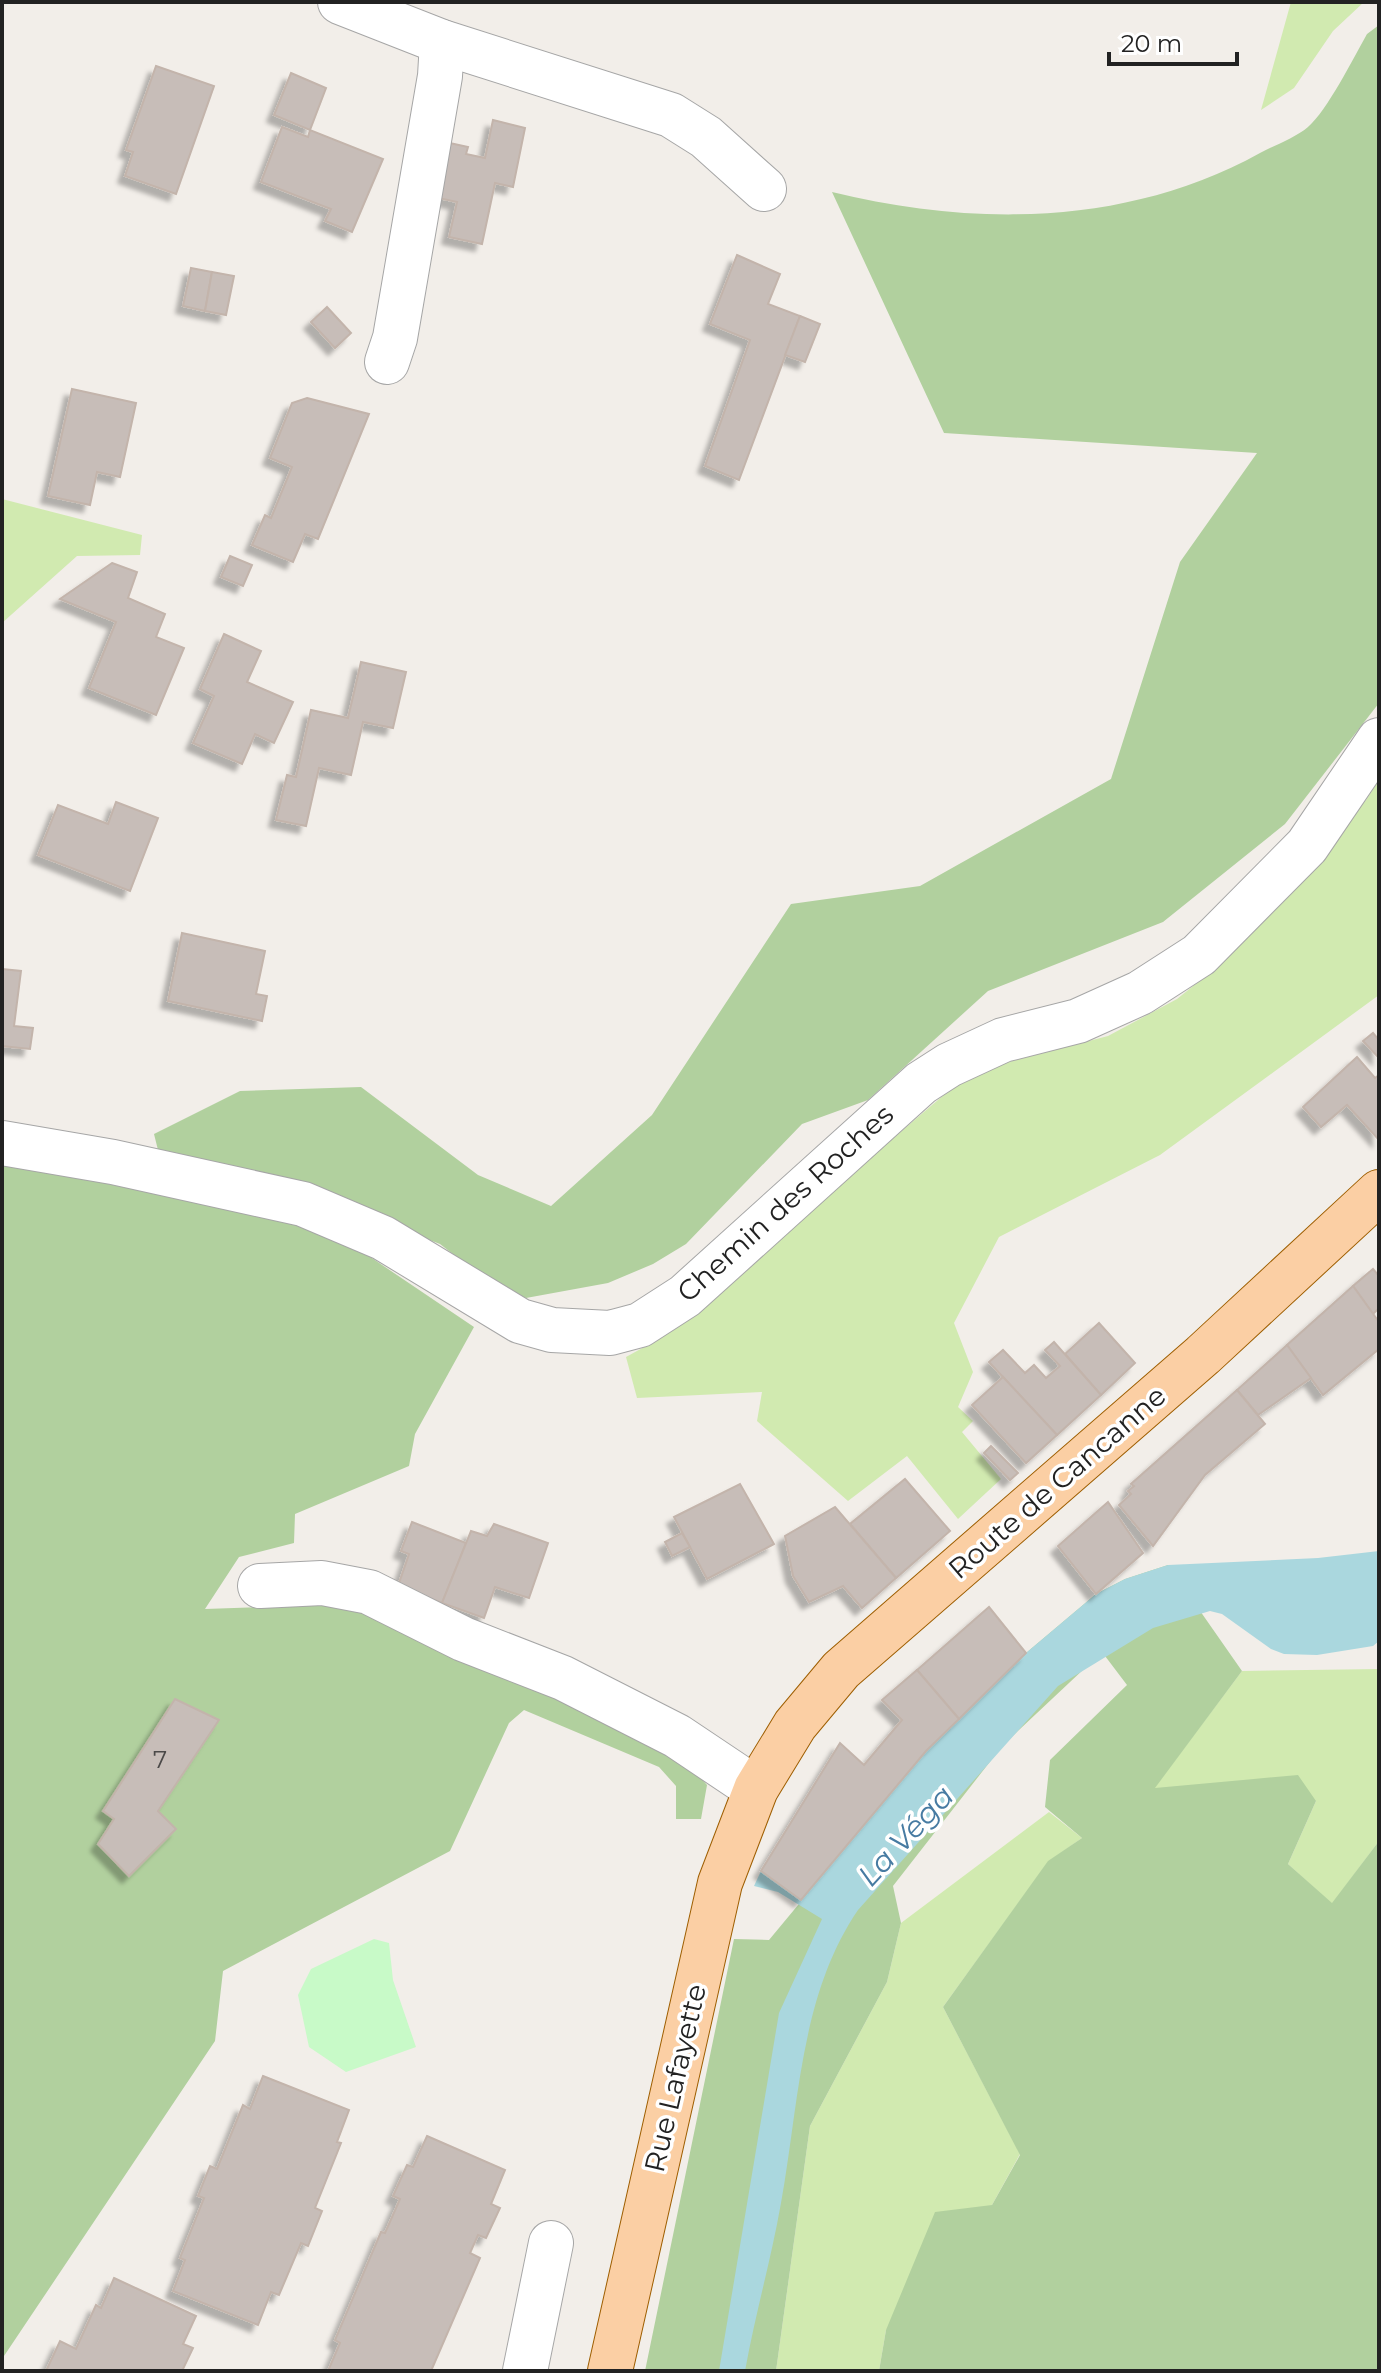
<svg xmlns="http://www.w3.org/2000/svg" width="1381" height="2373" font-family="Montserrat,sans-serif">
	<defs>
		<filter id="shadow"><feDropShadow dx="-7" dy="7" stdDeviation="2" flood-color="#0004"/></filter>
	</defs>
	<rect width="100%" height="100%" fill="#f2eee9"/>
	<g fill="#d1eab0">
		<path d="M 1291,2 L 1364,2 L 1333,31 L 1294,88 L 1261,110 Z"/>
		<path d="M 2,499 L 142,535 L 140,555 L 77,556 L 2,623 Z"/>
		<path d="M 1379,780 L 1379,995 L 1160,1155 L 999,1237 L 954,1323 L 973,1372 L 958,1407 L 973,1421 L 962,1432 L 1001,1479 L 958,1519 L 907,1456 L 848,1501 L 757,1421 L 762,1392 L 637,1398 L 626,1357 L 657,1340 L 952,1088 L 997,1065 L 1108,1036 L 1177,999 L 1218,966 L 1366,800 Z"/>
		<path d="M 1379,1669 L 1379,1841 L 1332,1904 L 1288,1864 L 1316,1801 L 1154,1788 L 1242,1671 Z"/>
		<path d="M 1049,1812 L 1082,1838 L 1048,1862 L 943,2007 L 1020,2154 L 992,2205 L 886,2330 L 879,2371 L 776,2371 L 810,2126 L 887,1982 L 901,1923 Z"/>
	</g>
	<g fill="#b1d09e">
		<path d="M 1379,25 L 1379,703 L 1285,824 L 1163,922 L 988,991 L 868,1100 L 802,1124 L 686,1244 L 653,1264 L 608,1283 L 526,1298 L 481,1276 L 440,1244 L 297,1189 L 159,1154 L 154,1134 L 240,1091 L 361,1087 L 478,1175 L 551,1206 L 652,1115 L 791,904 L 920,886 L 1111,779 L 1180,562 L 1257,453 L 944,433 L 832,192 C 975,227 1128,226 1260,153 C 1275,145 1295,138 1308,127 C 1327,111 1354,57 1367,34 Z"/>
		<path d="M 2,1162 L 278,1219 L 354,1246 L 474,1327 L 415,1434 L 409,1466 L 295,1514 L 294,1543 L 239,1557 L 205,1609 L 348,1604 L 663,1735 L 707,1785 L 701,1819 L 676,1819 L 676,1786 L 659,1767 L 524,1710 L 509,1723 L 450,1851 L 223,1971 L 215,2041 L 2,2359 Z"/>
		<path d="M 1168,1565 L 1242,1671 L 1155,1788 L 1298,1775 L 1316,1801 L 1288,1864 L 1332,1903 L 1379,1841 L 1379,2371 L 879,2371 L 886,2330 L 935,2212 L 992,2205 L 1020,2155 L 943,2007 L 1048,1861 L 1082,1838 L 1045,1807 L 1050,1760 L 1127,1685 L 1102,1652 L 1003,1745 L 893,1886 L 901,1923 L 887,1982 L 810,2126 L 776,2371 L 645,2371 L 734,1939 L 769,1940 L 926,1751 L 1026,1653 L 1096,1594 L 1125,1579 Z"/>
	</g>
	<path fill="#c8fac8" d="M 374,1939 L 389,1943 L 393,1980 L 416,2047 L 346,2072 L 309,2047 L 298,1995 L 311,1969 Z"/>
	<path fill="#aad7de" d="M 1379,1551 L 1379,1641 L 1373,1646 L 1317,1655 L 1284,1654 L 1271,1649 L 1222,1614 L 1210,1611 L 1153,1628 L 1058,1686 L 858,1910 C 800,1995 799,2104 781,2203 C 771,2260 755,2315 745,2371 L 719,2371 L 779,2013 L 822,1919 L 778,1892 L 754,1886 L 761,1871 L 801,1900 L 926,1751 L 1026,1653 L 1096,1594 L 1125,1579 L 1168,1565 L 1318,1558 Z"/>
	<g fill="#c7bdb8" stroke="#c3b4ab" stroke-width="2" filter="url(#shadow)">
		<path d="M 156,66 L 214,86 L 176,194 L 125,176 L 133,152 L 126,150 Z"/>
		<path d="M 291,73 L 326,88 L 310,130 L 274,115 Z"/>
		<path d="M 493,120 L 525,128 L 513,187 L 495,183 L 482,244 L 449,237 L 457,202 L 434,197 L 445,142 L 468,147 L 466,154 L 485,158 Z"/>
		<path d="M 282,127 L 308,137 L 310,130 L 383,159 L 352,232 L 325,221 L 331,209 L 261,182 Z"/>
		<path d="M 737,255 L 780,274 L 768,304 L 800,316 L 739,480 L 705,466 L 750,340 L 710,324 Z"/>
		<path d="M 191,268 L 212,272 L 205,311 L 183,306 Z"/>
		<path d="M 212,272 L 234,276 L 226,315 L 205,311 Z"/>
		<path d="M 327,307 L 351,333 L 335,348 L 311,322 Z"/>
		<path d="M 800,316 L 820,324 L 805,362 L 785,355 Z"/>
		<path d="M 72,389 L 136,403 L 120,477 L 97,472 L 90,505 L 48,496 Z"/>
		<path d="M 307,398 L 369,414 L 318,539 L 305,534 L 293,562 L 252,545 L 265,515 L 271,518 L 292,467 L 270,458 L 292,403 Z"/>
		<path d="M 230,556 L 252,565 L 243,586 L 221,577 Z"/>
		<path d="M 112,563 L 137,572 L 128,598 L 165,614 L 156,637 L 184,648 L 156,715 L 89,688 L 116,622 L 60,599 Z"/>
		<path d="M 224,634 L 261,651 L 247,682 L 293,702 L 274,743 L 255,734 L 242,764 L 193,743 L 214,696 L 200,689 Z"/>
		<path d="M 361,662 L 406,672 L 393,728 L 363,722 L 351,775 L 319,768 L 306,826 L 276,820 L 287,775 L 296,777 L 311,710 L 348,718 Z"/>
		<path d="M 116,802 L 158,818 L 130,891 L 38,855 L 58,805 L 108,824 Z"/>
		<path d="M 182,933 L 265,951 L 256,994 L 267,996 L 262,1021 L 168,1001 Z"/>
		<path d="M 2,969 L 21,971 L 14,1026 L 33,1028 L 30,1049 L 2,1046 Z"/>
		<path d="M 1373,1033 L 1379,1040 L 1379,1058 L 1363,1041 Z"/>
		<path d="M 1357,1057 L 1375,1078 L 1379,1075 L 1379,1140 L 1347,1105 L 1321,1127 L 1303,1107 Z"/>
		<path d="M 1373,1269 L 1379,1276 L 1379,1308 L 1373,1314 L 1353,1286 Z"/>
		<path d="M 1353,1286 L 1379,1322 L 1379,1349 L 1323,1395 L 1287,1345 Z"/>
		<path d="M 1099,1323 L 1135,1363 L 1101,1395 L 1065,1354 Z"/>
		<path d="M 1054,1342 L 1101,1395 L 1057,1435 L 989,1362 L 1003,1350 L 1025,1373 L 1034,1365 L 1046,1378 L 1060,1366 L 1045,1350 Z"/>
		<path d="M 1287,1345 L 1311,1378 L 1258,1415 L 1237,1390 Z"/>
		<path d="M 1003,1377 L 1057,1435 L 1026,1463 L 972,1405 Z"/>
		<path d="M 1237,1390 L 1265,1424 L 1205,1475 L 1153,1546 L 1119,1505 L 1131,1494 L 1128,1491 L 1134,1486 L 1131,1484 Z"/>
		<path d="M 991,1446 L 1018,1473 L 1010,1480 L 984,1453 Z"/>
		<path d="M 905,1479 L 950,1531 L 896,1578 L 850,1524 Z"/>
		<path d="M 740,1484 L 774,1544 L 707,1579 L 674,1517 Z"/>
		<path d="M 1108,1502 L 1143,1553 L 1096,1594 L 1058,1546 Z"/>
		<path d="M 835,1507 L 896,1578 L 862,1608 L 843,1586 L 809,1602 L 793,1576 L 785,1536 Z"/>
		<path d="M 412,1522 L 466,1543 L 442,1603 L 398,1586 L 409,1554 L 401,1551 Z"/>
		<path d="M 494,1524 L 548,1543 L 529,1598 L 495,1587 L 484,1618 L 442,1603 L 471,1531 L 487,1536 Z"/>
		<path d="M 682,1533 L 690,1547 L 672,1556 L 665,1542 Z"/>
		<path d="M 989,1607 L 1026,1653 L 959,1719 L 917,1670 Z"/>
		<path d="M 917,1670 L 959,1719 L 926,1751 L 801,1900 L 761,1871 L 840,1743 L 864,1765 L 902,1720 L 882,1700 Z"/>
		<path d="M 175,1699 L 219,1720 L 158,1811 L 176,1829 L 129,1876 L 98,1844 L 114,1819 L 103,1811 Z"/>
		<path d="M 263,2076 L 349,2110 L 337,2142 L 341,2143 L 315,2208 L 322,2211 L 308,2246 L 301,2243 L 279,2295 L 271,2292 L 258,2325 L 173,2291 L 185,2260 L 180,2258 L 204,2198 L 198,2196 L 210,2166 L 217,2169 L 243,2105 L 250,2109 Z"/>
		<path d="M 427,2136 L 505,2170 L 491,2204 L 500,2208 L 486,2238 L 478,2235 L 470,2253 L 480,2258 L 431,2371 L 328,2371 L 340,2343 L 335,2340 L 381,2232 L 385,2233 L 400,2199 L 393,2196 L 407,2165 L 413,2167 Z"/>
		<path d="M 114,2278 L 196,2316 L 183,2344 L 193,2348 L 182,2371 L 46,2371 L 60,2341 L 76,2349 L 96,2305 L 101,2308 Z"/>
	</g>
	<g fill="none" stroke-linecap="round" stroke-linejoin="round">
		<g stroke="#a6a6a6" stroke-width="46">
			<g id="minor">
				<path d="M 340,2 L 442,42 L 671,115 L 706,137 L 764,189"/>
				<path d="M 387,362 L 395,338 L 440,76 L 442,42"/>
				<path d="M 2,1143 L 113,1162 L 303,1204 L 383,1238 L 520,1321 L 552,1330 L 610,1333 L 640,1325 L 685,1296 L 921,1083 L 949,1065 L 1003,1040 L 1078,1021 L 1140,993 L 1199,955 L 1307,846 L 1379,740"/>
				<path d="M 260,1586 L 322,1583 L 369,1592 L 463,1639 L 563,1678 L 677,1736 L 756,1789"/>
				<path d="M 525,2371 L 551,2243"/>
			</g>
		</g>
		<g stroke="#9e5e01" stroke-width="46">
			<path id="major" d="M 610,2371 L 720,1883 L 756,1789 L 795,1725 L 841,1670 L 1203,1355 L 1379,1192"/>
		</g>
		<use href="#minor" stroke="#fff" stroke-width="44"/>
		<use href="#major" stroke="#fbcfa4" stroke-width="44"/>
	</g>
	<g text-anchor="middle" stroke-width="7" stroke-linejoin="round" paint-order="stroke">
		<g font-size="24" fill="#4b4948">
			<text x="160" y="1768">7</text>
		</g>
		<g font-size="28" fill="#222" stroke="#fff">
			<text transform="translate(785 1203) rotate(-42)" y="10">Chemin des Roches</text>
			<text transform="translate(1057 1482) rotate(-41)" y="10">Route de Cancanne</text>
			<text transform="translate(675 2078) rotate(-77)" y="10">Rue Lafayette</text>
		</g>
		<g font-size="30" font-style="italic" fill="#477ba2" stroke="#fff">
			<text transform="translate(906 1836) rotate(-47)" y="10">La Véga</text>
		</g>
	</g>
	<rect width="1381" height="2373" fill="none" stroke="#222222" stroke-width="8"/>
	<path d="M1109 52v12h128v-12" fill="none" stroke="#222222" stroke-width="4"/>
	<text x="1121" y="52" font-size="24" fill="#222222" stroke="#ffffff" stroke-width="6" paint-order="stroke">20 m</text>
</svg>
